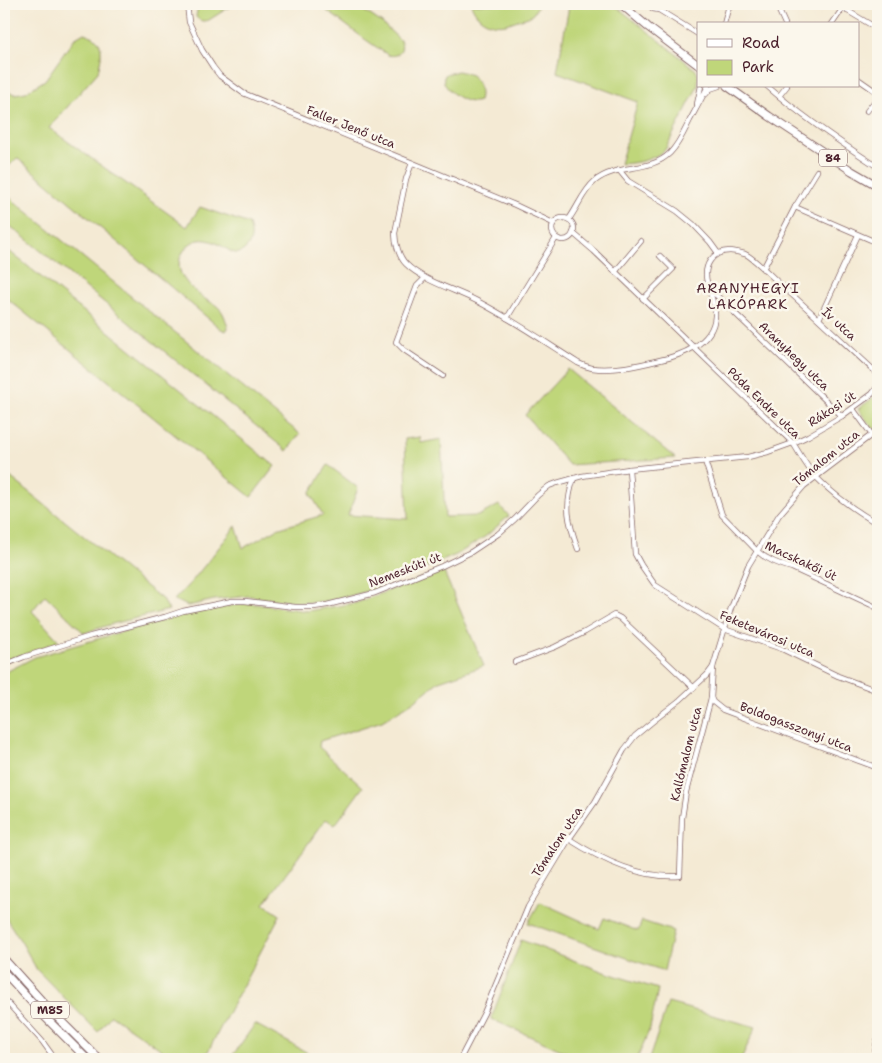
<svg xmlns="http://www.w3.org/2000/svg" width="882" height="1063" font-family="'Shantell Sans',sans-serif">
	<rect width="100%" height="100%" fill="#fbf7ec"/>
	<filter id="ink" filterUnits="userSpaceOnUse"><feTurbulence type="fractalNoise" baseFrequency=".02" numOctaves="2"/><feDisplacementMap in="SourceGraphic" scale="10" xChannelSelector="R" yChannelSelector="G"/><feConvolveMatrix kernelMatrix="1 2 1 2 8 2 1 2 1" color-interpolation-filters="sRGB"/></filter>
	<filter id="wash" filterUnits="userSpaceOnUse"><feTurbulence type="fractalNoise" baseFrequency=".0096" numOctaves="4" result="noise"/><feDisplacementMap in="SourceGraphic" scale="20" xChannelSelector="R" yChannelSelector="G"/><feGaussianBlur stdDeviation="1.12" result="paint"/><feColorMatrix in="noise" values="0 0 0 0 0 0 0 0 0 0 0 0 0 0 0 0 0 1.4 0 .05"/><feComposite in="paint" operator="in"/></filter>
	<g filter="url(#wash)">
		<rect width="100%" height="100%" fill="#f4ead4"/>
		<g fill="#bfd67a" stroke="#847a52">
			<path d="M 201,4 L 234,4 L 209,20 C 203,22 200,21 196,17 C 197,11 197,8 201,4 Z"/>
			<path d="M 318,4 L 354,4 L 382,23 L 400,40 C 405,49 398,58 388,55 L 366,40 Z"/>
			<path d="M 471,4 L 539,4 C 537,7 535,11 533,14 C 529,18 523,18 518,20 C 514,21 510,23 506,24 C 490,27 476,19 471,4 Z"/>
			<path d="M 565,4 L 613,4 L 645,29 L 696,70 L 698,75 L 698,86 L 665,150 C 651,161 637,163 620,164 L 638,102 L 557,72 L 569,6 Z"/>
			<path d="M 84,33 L 94,37 L 99,42 L 101,48 L 101,58 L 98,72 L 49,128 L 187,227 L 200,207 L 249,224 C 252,234 253,242 245,249 C 242,252 239,254 235,253 C 230,252 226,248 222,246 C 210,239 196,236 187,247 C 169,266 185,284 202,297 C 207,301 214,303 218,307 C 224,312 226,321 228,328 L 226,331 L 221,329 L 17,158 L 4,171 L 4,86 L 8,91 L 15,94 L 26,92 L 45,80 L 74,39 Z"/>
			<path d="M 458,71 C 461,72 464,72 466,73 C 478,76 482,90 479,101 C 468,106 447,92 444,82 C 443,78 444,77 446,74 Z"/>
			<path d="M 4,193 L 300,434 L 287,451 L 4,221 Z"/>
			<path d="M 4,247 L 275,466 L 251,497 L 4,296 Z"/>
			<path d="M 568,369 L 675,458 L 569,465 L 525,415 Z"/>
			<path d="M 878,394 L 878,425 L 873,429 L 858,409 Z"/>
			<path d="M 420,437 L 421,443 L 441,439 L 445,517 L 478,516 L 499,505 L 509,516 L 486,536 L 456,555 L 369,591 L 329,601 L 299,603 L 249,596 L 214,600 L 188,606 L 174,600 L 193,580 L 236,526 L 243,548 L 277,529 L 323,515 L 310,493 L 328,465 L 358,488 L 348,515 L 408,519 L 405,439 Z"/>
			<path d="M 4,472 L 163,600 L 169,610 L 112,624 L 84,633 L 45,595 L 32,611 L 59,641 L 4,662 Z"/>
			<path d="M 443,570 L 484,666 L 439,681 L 413,702 L 382,721 L 320,741 L 319,747 L 363,787 L 335,825 L 326,819 L 264,904 L 280,915 L 204,1059 L 194,1059 L 189,1055 L 187,1059 L 175,1059 L 111,1015 L 98,1032 L 37,970 L 22,943 L 4,915 L 4,673 L 35,657 L 190,612 L 248,603 L 307,611 L 356,603 Z"/>
			<path d="M 540,902 L 599,929 L 604,918 L 638,931 L 642,921 L 673,931 L 664,971 L 528,923 Z"/>
			<path d="M 521,940 L 604,972 L 658,989 L 650,1028 L 637,1059 L 568,1059 L 570,1054 L 491,1019 Z"/>
			<path d="M 668,1003 L 756,1027 L 741,1059 L 649,1059 Z"/>
			<path d="M 255,1024 L 319,1059 L 230,1059 Z"/>
		</g>
	</g>
	<g filter="url(#ink)">
		<g fill="none" stroke-linecap="round" stroke-linejoin="round">
			<g stroke="#866666" stroke-width="6">
				<g id="minor">
					<path d="M 187,4 L 189,22 L 202,50 L 213,67 L 220,76 L 243,93 L 515,205 L 553,223"/>
					<path d="M 651,4 L 650,6 L 653,9 L 659,10 L 698,34"/>
					<path d="M 776,4 L 785,24"/>
					<path d="M 836,4 L 878,29"/>
					<path d="M 724,24 L 728,9 L 731,4"/>
					<path d="M 832,24 L 843,8"/>
					<path d="M 858,79 L 878,93"/>
					<path d="M 767,86 C 801,116 841,143 878,167"/>
					<path d="M 706,94 L 710,89 L 719,86"/>
					<path d="M 779,96 L 787,86"/>
					<path d="M 697,104 L 701,86"/>
					<path d="M 867,111 L 878,97"/>
					<path d="M 412,163 L 406,179 L 395,233 C 395,243 399,257 406,264 C 423,281 456,290 477,301 C 512,319 545,342 578,363 C 582,365 587,367 592,368 C 613,371 636,366 656,361 C 681,356 713,344 715,316 C 716,304 709,293 707,282 C 703,266 712,251 730,251 C 734,251 741,253 745,254 C 753,257 772,277 780,284 C 813,313 845,344 878,374"/>
					<path d="M 619,170 L 628,181 L 677,211 L 693,224 L 710,242 L 718,253"/>
					<path d="M 795,207 L 878,243"/>
					<circle cx="563" cy="229" r="11"/>
					<path d="M 569,219 C 578,207 583,191 595,181 C 617,163 650,173 670,153 C 679,144 684,132 690,120 C 696,109 702,98 708,86"/>
					<path d="M 573,233 L 594,251 L 793,443 C 800,454 806,466 815,476 C 833,495 856,511 878,524"/>
					<path d="M 763,269 L 795,207 L 817,171"/>
					<path d="M 615,272 L 641,241"/>
					<path d="M 425,278 L 417,286 L 396,342 L 404,350 L 443,376"/>
					<path d="M 711,292 L 717,296 L 842,416"/>
					<path d="M 643,299 L 673,269 L 660,256"/>
					<path d="M 507,318 L 556,238"/>
					<path d="M 819,319 L 858,235"/>
					<path d="M 853,409 L 872,435"/>
					<path d="M 705,461 L 722,515 L 757,551 C 767,560 779,564 792,568 L 878,608"/>
					<path d="M 629,469 L 635,554 L 641,565 L 655,585 L 724,629 L 782,649 L 838,676 L 878,691"/>
					<path d="M 574,478 C 564,507 568,521 578,549"/>
					<path d="M 515,662 L 555,647 L 585,632 L 614,615 L 620,618 L 694,688"/>
					<path d="M 4,665 L 24,657 L 91,636 L 165,617 L 183,611 L 232,601 L 245,601 L 295,607 L 314,607 L 327,605 L 375,593 L 442,566 L 471,552 L 498,534 L 515,519 L 538,495 L 549,486 L 557,483 L 582,476 L 629,469 L 748,457 L 768,452 L 793,443 L 808,436 L 842,416 L 872,394 L 878,386"/>
					<path d="M 711,698 L 713,702 L 723,710 L 878,768"/>
					<path d="M 569,839 C 600,859 641,879 680,876 L 682,818 L 686,792 L 711,698 L 713,667 L 731,608 L 748,566 L 779,515 L 804,486 L 878,430"/>
					<path d="M 4,999 L 42,1041 L 55,1059"/>
					<path d="M 460,1059 L 484,1013 L 528,907 L 569,839 L 595,802 L 624,750 L 635,736 L 652,722 L 680,700 L 707,675 L 713,667"/>
				</g>
			</g>
			<g stroke="#866666" stroke-width="8">
				<path id="secondary" d="M 875,1059 L 878,1041"/>
			</g>
			<g stroke="#866666" stroke-width="9">
				<g id="primary">
					<path d="M 621,4 L 648,27 L 698,65"/>
					<path d="M 727,86 L 769,116 L 852,171 L 878,186"/>
				</g>
			</g>
			<g stroke="#866666" stroke-width="9">
				<g id="trunk">
					<path d="M 4,959 L 51,1011 L 99,1059"/>
					<path d="M 4,972 L 45,1017 L 87,1059"/>
				</g>
			</g>
			<use href="#minor" stroke="#fff" stroke-width="4.5"/>
			<use href="#secondary" stroke="#fff" stroke-width="6"/>
			<use href="#primary" stroke="#fff" stroke-width="7"/>
			<use href="#trunk" stroke="#fff" stroke-width="7"/>
		</g>
	</g>
	<g text-anchor="middle" stroke-width="5" stroke-linejoin="round" paint-order="stroke">
		<g fill="#fbf7ec" stroke="#7f6065" stroke-width="1">
			<rect x="819" y="149.5" width="28" height="17" rx="4"/>
			<rect x="31" y="1001.5" width="38" height="17" rx="4"/>
		</g>
		<g font-size="11" font-weight="bold" fill="#4a1f2b">
			<text x="833" y="162">84</text>
			<text x="50" y="1014">M85</text>
		</g>
		<g font-size="12" fill="#4a1f2b" stroke="#fbf7ec">
			<text transform="translate(351 127) rotate(22)" y="4">Faller Jenő utca</text>
			<text transform="translate(839 324) rotate(43)" y="4">Ív utca</text>
			<text transform="translate(794 356) rotate(44)" y="4">Aranyhegy utca</text>
			<text transform="translate(764 403) rotate(44)" y="4">Póda Endre utca</text>
			<text transform="translate(832 409) rotate(-33)" y="4">Rákosi út</text>
			<text transform="translate(826 458) rotate(-39)" y="4">Tómalom utca</text>
			<text transform="translate(801 561) rotate(25)" y="4">Macskakői út</text>
			<text transform="translate(405 570) rotate(-21)" y="4">Nemeskúti út</text>
			<text transform="translate(767 634) rotate(23)" y="4">Feketevárosi utca</text>
			<text transform="translate(796 727) rotate(21)" y="4">Boldogasszonyi utca</text>
			<text transform="translate(686 754) rotate(-76)" y="4">Kallómalom utca</text>
			<text transform="translate(557 842) rotate(-57)" y="4">Tómalom utca</text>
		</g>
		<g font-size="14" letter-spacing="1" fill="#4a1f2b" stroke="#fbf7ec">
			<text x="748" y="293">ARANYHEGYI<tspan x="748" dy="16">LAKÓPARK</tspan></text>
		</g>
	</g>
	<rect width="882" height="1063" fill="none" stroke="#fbf7ec" stroke-width="20"/>
	<rect x="697" y="22" width="162" height="65" fill="#fbf7ec" stroke="#b4a19f"/>
	<rect x="707" y="39" width="25" height="8" fill="#ffffff" stroke="#b4a19f"/>
	<text x="742" y="48" font-size="15" fill="#4a1f2b">Road</text>
	<rect x="707" y="60" width="25" height="15" fill="#bfd67a" stroke="#b4a19f"/>
	<text x="742" y="72" font-size="15" fill="#4a1f2b">Park</text>
</svg>
